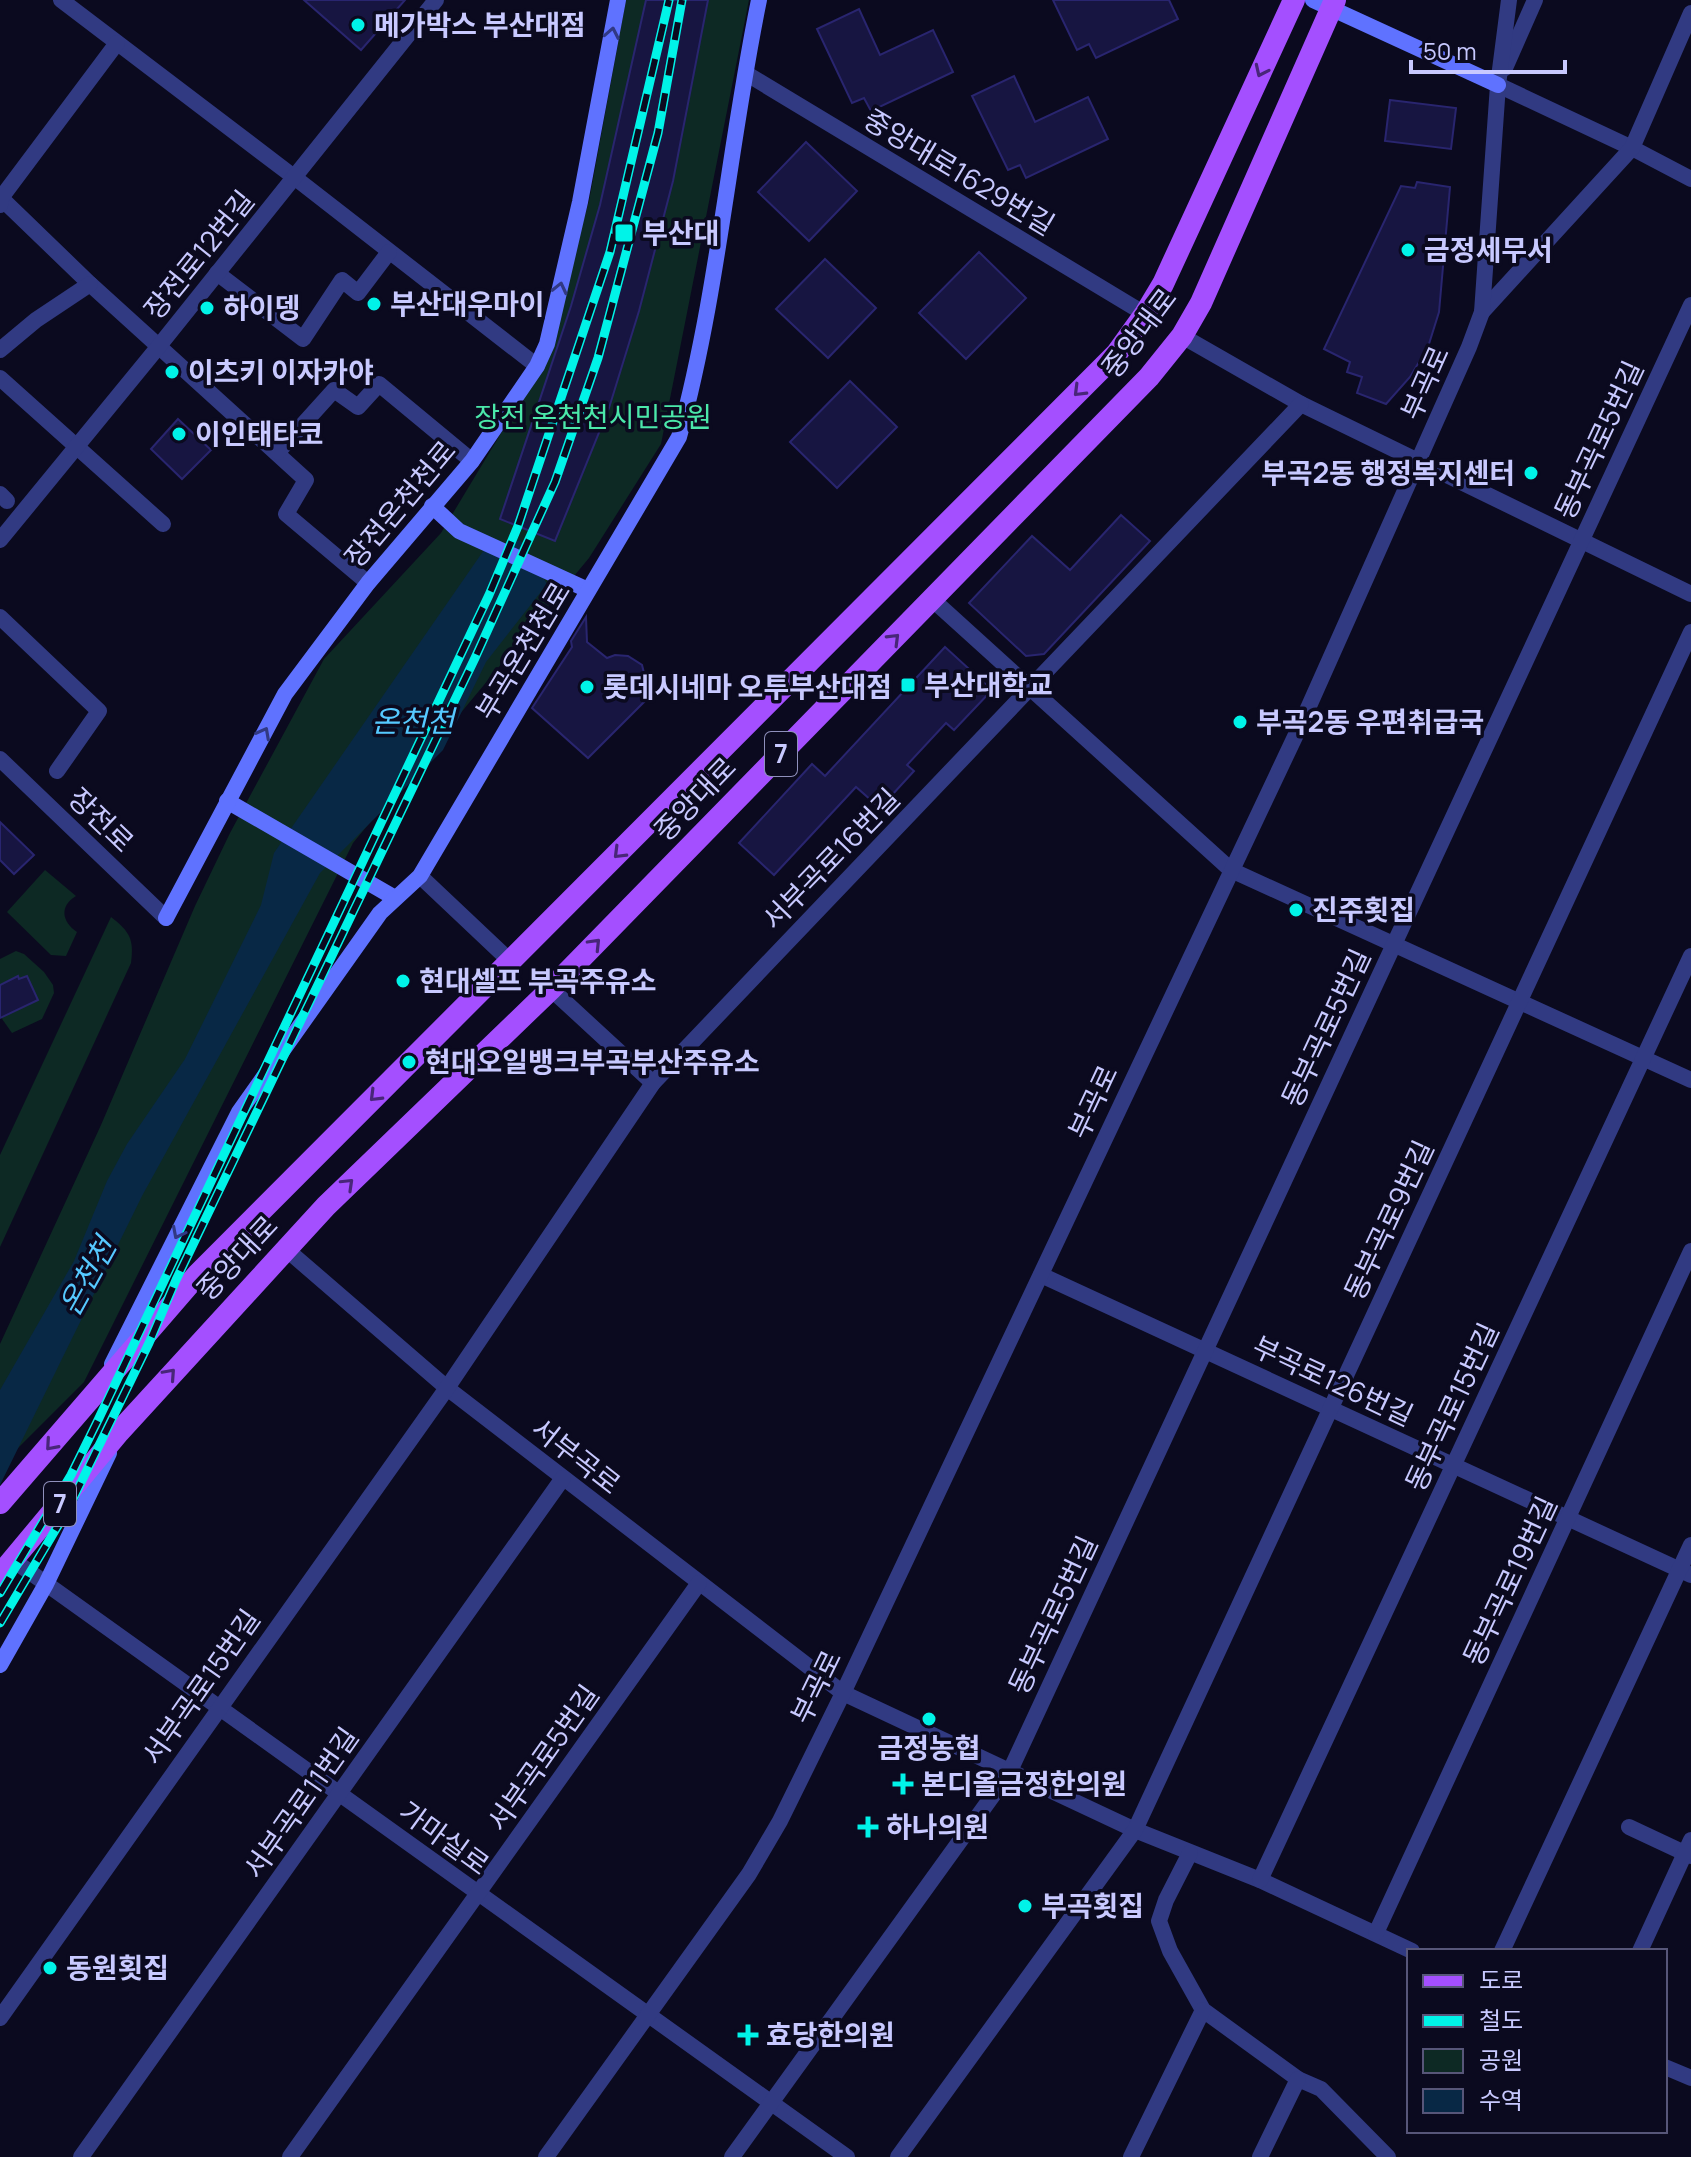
<svg xmlns="http://www.w3.org/2000/svg" width="1691" height="2157" font-family="Manrope,'Noto Sans KR',sans-serif">
	<rect width="100%" height="100%" fill="#0b0a1f"/>
	<g fill="#0d2924">
		<path d="M 626,0 L 749,0 L 661,444 L 589,558 L 353,843 L 84,1382 L 0,1466 L 0,1344 L 101,1125 L 195,906 L 230,833 L 324,659 L 441,533 L 527,390 L 552,334 L 589,201 Z"/>
		<path d="M 45,870 L 76,896 C 59,906 62,922 77,932 L 66,956 L 51,955 L 7,912 Z"/>
		<path d="M 111,917 C 130,932 134,939 131,963 L 0,1247 L 0,1155 Z"/>
		<path d="M 16,951 L 24,954 L 44,972 L 53,985 L 54,993 L 42,1019 L 12,1033 L 0,1016 L 0,959 Z"/>
	</g>
	<path fill="#082845" d="M 520,540 L 547,584 L 486,662 L 443,750 L 320,873 L 142,1196 L 0,1485 L 0,1390 L 74,1261 L 107,1181 L 127,1144 L 185,1059 L 261,905 L 274,853 L 484,550 Z"/>
	<g fill="#171541" stroke="#29256f" stroke-width="2">
		<path d="M 304,0 L 405,0 L 361,50 Z"/>
		<path d="M 646,0 L 708,0 L 673,181 L 639,311 L 609,408 L 555,541 L 500,519 L 571,306 L 600,205 Z"/>
		<path d="M 1053,0 L 1169,0 L 1178,19 L 1096,58 L 1089,44 L 1077,50 Z"/>
		<path d="M 859,9 L 880,55 L 933,30 L 953,72 L 871,111 L 864,98 L 852,103 L 817,29 Z"/>
		<path d="M 1014,76 L 1035,122 L 1088,97 L 1108,139 L 1026,178 L 1020,165 L 1008,170 L 972,96 Z"/>
		<path d="M 1390,100 L 1456,108 L 1451,149 L 1385,141 Z"/>
		<path d="M 806,142 L 857,191 L 809,241 L 758,192 Z"/>
		<path d="M 1417,182 L 1450,187 L 1439,312 L 1428,347 L 1410,377 L 1386,404 L 1357,393 L 1362,377 L 1347,372 L 1350,362 L 1324,349 L 1401,186 L 1415,188 Z"/>
		<path d="M 979,252 L 1026,298 L 966,359 L 919,313 Z"/>
		<path d="M 825,259 L 876,308 L 828,358 L 776,309 Z"/>
		<path d="M 850,381 L 897,427 L 837,488 L 790,442 Z"/>
		<path d="M 178,419 L 211,450 L 182,479 L 151,449 Z"/>
		<path d="M 1121,515 L 1150,541 L 1044,654 L 1026,656 L 969,603 L 1032,536 L 1070,570 Z"/>
		<path d="M 586,617 L 587,642 L 607,658 L 615,655 L 628,656 L 642,665 L 644,673 L 637,693 L 646,700 L 588,758 L 532,708 L 572,647 L 571,641 Z"/>
		<path d="M 945,647 L 992,690 L 954,730 L 946,723 L 907,765 L 914,771 L 880,808 L 856,787 L 774,875 L 739,843 L 812,764 L 825,776 Z"/>
		<path d="M 0,822 L 34,855 L 14,874 L 0,860 Z"/>
		<path d="M 18,976 L 19,979 L 27,976 L 38,1000 L 0,1018 L 0,985 Z"/>
	</g>
	<g fill="none" stroke-linecap="round" stroke-linejoin="round">
		<g stroke="#313a82" stroke-width="16">
			<path d="M 61,0 L 294,177 L 537,366"/>
			<path d="M 1498,85 L 1632,148 L 1691,179"/>
			<path d="M 0,197 L 90,284 L 306,480 L 286,514 L 368,583"/>
			<path d="M 0,205 L 1,198 L 117,43"/>
			<path d="M 217,273 L 303,339 L 342,280 L 358,293 L 389,252"/>
			<path d="M 1482,312 L 1632,148 L 1691,13"/>
			<path d="M 1182,336 L 1301,404 L 1691,594"/>
			<path d="M 0,350 L 36,320 L 90,284"/>
			<path d="M 0,378 L 163,524"/>
			<path d="M 278,452 L 334,390 L 358,407 L 379,384 L 472,461"/>
			<path d="M 0,494 L 7,501"/>
			<path d="M 0,540 L 159,346 L 436,0"/>
			<path d="M 933,600 L 1231,870 L 1691,1080"/>
			<path d="M 0,617 L 99,711 L 57,771"/>
			<path d="M 420,876 L 511,962"/>
			<path d="M 551,989 L 653,1083"/>
			<path d="M 286,1249 L 447,1388 L 843,1693 L 1135,1830 L 1260,1880 L 1412,1951"/>
			<path d="M 1041,1275 L 1691,1575"/>
			<path d="M 13,1560 L 847,2157"/>
			<path d="M 1629,1827 L 1691,1856"/>
			<path d="M 1190,1853 L 1166,1900 L 1159,1921 L 1170,1951 L 1203,2010 L 1298,2079 L 1321,2089 L 1388,2157"/>
			<path d="M 1260,1880 L 1691,956"/>
			<path d="M 1376,1933 L 1691,1251"/>
			<path d="M 1502,1951 L 1691,1545"/>
			<path d="M 1640,1951 L 1691,1840"/>
			<path d="M 0,2018 L 447,1388 L 653,1083 L 1301,404"/>
			<path d="M 1665,2067 L 1691,2078"/>
			<path d="M 81,2157 L 563,1478"/>
			<path d="M 290,2157 L 699,1583"/>
			<path d="M 732,2157 L 1009,1773 L 1691,305"/>
			<path d="M 898,2157 L 1135,1830 L 1691,632"/>
			<path d="M 1131,2157 L 1203,2010"/>
			<path d="M 1260,2157 L 1298,2079"/>
		</g>
		<g stroke="#313a82" stroke-width="16">
			<path d="M 1505,68 L 1535,0"/>
			<path d="M 747,74 L 1145,314"/>
			<path d="M 0,759 L 166,918"/>
			<path d="M 546,2157 L 749,1874 L 780,1821 L 843,1693 L 1301,724 L 1469,347 L 1482,312 L 1498,85 L 1509,0"/>
		</g>
		<g stroke="#5f72ff" stroke-width="16">
			<path d="M 1313,0 L 1498,85"/>
			<path d="M 432,506 L 459,531 L 588,590"/>
			<path d="M 227,801 L 395,898"/>
			<path d="M 166,918 L 285,694 L 368,583 L 472,461 L 537,366 L 547,344 L 580,202 L 618,0"/>
			<path d="M 112,1364 L 239,1112 L 380,913 L 420,876 L 679,437 C 718,294 729,145 759,0"/>
			<path d="M 0,1665 L 46,1584 L 109,1453"/>
		</g>
		<g stroke="#a44fff" stroke-width="22">
			<path d="M 0,1503 L 198,1274 L 1117,353 L 1145,314 L 1163,284 L 1294,0"/>
			<path d="M 0,1575 L 119,1432 L 326,1206 L 551,989 L 1149,377 L 1182,336 L 1201,303 L 1335,0"/>
		</g>
		<g stroke="#00f3e8" stroke-width="9">
			<g id="rail">
				<path d="M 0,1593 L 71,1475 L 99,1418 L 489,595 L 518,526 L 610,252 L 669,0"/>
				<path d="M 0,1623 L 69,1507 L 149,1343 L 176,1280 L 475,658 L 555,482 L 598,358 L 658,133 L 682,0"/>
			</g>
		</g>
		<use href="#rail" stroke="#0b0a1f" stroke-width="6" stroke-dasharray="18" stroke-linecap="butt"/>
	</g>
	<defs><path id="oneway-chevron" d="M-2-3.5L2.5 0L-2 3.5" fill="none" stroke-width="1.6" stroke-linecap="round" stroke-linejoin="round" transform="scale(2)"/></defs>
	<g stroke="#313984">
		<use href="#oneway-chevron" transform="translate(612 33) rotate(-79)"/>
		<use href="#oneway-chevron" transform="translate(560 288) rotate(-77)"/>
		<use href="#oneway-chevron" transform="translate(264 733) rotate(-62)"/>
		<use href="#oneway-chevron" transform="translate(178 1233) rotate(117)"/>
	</g>
	<g stroke="#482679">
		<use href="#oneway-chevron" transform="translate(1261 71) rotate(115)"/>
		<use href="#oneway-chevron" transform="translate(1079 391) rotate(135)"/>
		<use href="#oneway-chevron" transform="translate(894 639) rotate(-45)"/>
		<use href="#oneway-chevron" transform="translate(619 853) rotate(135)"/>
		<use href="#oneway-chevron" transform="translate(595 944) rotate(-46)"/>
		<use href="#oneway-chevron" transform="translate(375 1096) rotate(135)"/>
		<use href="#oneway-chevron" transform="translate(348 1184) rotate(-44)"/>
		<use href="#oneway-chevron" transform="translate(170 1374) rotate(-48)"/>
		<use href="#oneway-chevron" transform="translate(51 1445) rotate(131)"/>
	</g>
	<g fill="#00f3e8" stroke="#0b0a1f" stroke-width="3">
		<circle cx="358" cy="25" r="8"/>
		<rect x="614" y="223" width="20" height="20" rx="4"/>
		<circle cx="1408" cy="250" r="8"/>
		<circle cx="374" cy="304" r="8"/>
		<circle cx="207" cy="308" r="8"/>
		<circle cx="172" cy="372" r="8"/>
		<circle cx="179" cy="434" r="8"/>
		<circle cx="1531" cy="473" r="8"/>
		<rect x="900" y="677" width="16" height="16" rx="4"/>
		<circle cx="587" cy="687" r="8"/>
		<circle cx="1240" cy="722" r="8"/>
		<circle cx="1296" cy="910" r="8"/>
		<circle cx="403" cy="981" r="8"/>
		<circle cx="409" cy="1062" r="8"/>
		<circle cx="929" cy="1719" r="8"/>
		<path d="M899 1772h8v8h8v8h-8v8h-8v-8h-8v-8h8z"/>
		<path d="M864 1815h8v8h8v8h-8v8h-8v-8h-8v-8h8z"/>
		<circle cx="1025" cy="1906" r="8"/>
		<circle cx="50" cy="1968" r="8"/>
		<path d="M744 2023h8v8h8v8h-8v8h-8v-8h-8v-8h8z"/>
	</g>
	<g text-anchor="middle" stroke-width="7" stroke-linejoin="round" paint-order="stroke">
		<g fill="#0b0a1f" stroke="#8f90bc" stroke-width="2">
			<rect x="765" y="732" width="32" height="44" rx="6"/>
			<rect x="44" y="1482" width="32" height="44" rx="6"/>
		</g>
		<g font-size="26" font-weight="bold" fill="#c8c9ff">
			<text x="781" y="763">7</text>
			<text x="60" y="1513">7</text>
		</g>
		<g font-size="28" font-weight="bold" fill="#c8c9ff" stroke="#0b0a1f" text-anchor="start">
			<text x="374" y="35">메가박스 부산대점</text>
			<text x="642" y="243">부산대</text>
			<text x="1424" y="260">금정세무서</text>
			<text x="390" y="314">부산대우마이</text>
			<text x="223" y="318">하이뎅</text>
			<text x="188" y="382">이츠키 이자카야</text>
			<text x="195" y="444">이인태타코</text>
			<text x="1515" y="483" text-anchor="end">부곡2동 행정복지센터</text>
			<text x="924" y="695">부산대학교</text>
			<text x="603" y="697">롯데시네마 오투부산대점</text>
			<text x="1256" y="732">부곡2동 우편취급국</text>
			<text x="1312" y="920">진주횟집</text>
			<text x="419" y="991">현대셀프 부곡주유소</text>
			<text x="425" y="1072">현대오일뱅크부곡부산주유소</text>
			<text x="929" y="1758" text-anchor="middle">금정농협</text>
			<text x="921" y="1794">본디올금정한의원</text>
			<text x="886" y="1837">하나의원</text>
			<text x="1041" y="1916">부곡횟집</text>
			<text x="66" y="1978">동원횟집</text>
			<text x="766" y="2045">효당한의원</text>
		</g>
		<g font-size="28" fill="#c8c9ff" stroke="#0b0a1f">
			<text transform="translate(959 172) rotate(31)" y="10">중앙대로1629번길</text>
			<text transform="translate(199 255) rotate(-51)" y="10">장전로12번길</text>
			<text transform="translate(1139 333) rotate(-53)" y="10">중앙대로</text>
			<text transform="translate(1425 383) rotate(-66)" y="10">부곡로</text>
			<text transform="translate(1599 440) rotate(-65)" y="10">동부곡로5번길</text>
			<text transform="translate(400 504) rotate(-50)" y="10">장전온천천로</text>
			<text transform="translate(523 651) rotate(-59)" y="10">부곡온천천로</text>
			<text transform="translate(695 799) rotate(-46)" y="10">중앙대로</text>
			<text transform="translate(101 820) rotate(44)" y="10">장전로</text>
			<text transform="translate(831 859) rotate(-46)" y="10">서부곡로16번길</text>
			<text transform="translate(1326 1028) rotate(-65)" y="10">동부곡로5번길</text>
			<text transform="translate(1093 1102) rotate(-65)" y="10">부곡로</text>
			<text transform="translate(1389 1220) rotate(-65)" y="10">동부곡로9번길</text>
			<text transform="translate(237 1258) rotate(-47)" y="10">중앙대로</text>
			<text transform="translate(1333 1381) rotate(25)" y="10">부곡로126번길</text>
			<text transform="translate(1452 1407) rotate(-65)" y="10">동부곡로15번길</text>
			<text transform="translate(576 1456) rotate(38)" y="10">서부곡로</text>
			<text transform="translate(1510 1581) rotate(-65)" y="10">동부곡로19번길</text>
			<text transform="translate(1053 1615) rotate(-65)" y="10">동부곡로5번길</text>
			<text transform="translate(201 1687) rotate(-55)" y="10">서부곡로15번길</text>
			<text transform="translate(816 1687) rotate(-64)" y="10">부곡로</text>
			<text transform="translate(543 1758) rotate(-55)" y="10">서부곡로5번길</text>
			<text transform="translate(301 1803) rotate(-55)" y="10">서부곡로11번길</text>
			<text transform="translate(444 1838) rotate(36)" y="10">가마실로</text>
		</g>
		<g font-size="28" fill="#4be8aa" stroke="#0b0a1f">
			<text x="593" y="427">장전 온천천시민공원</text>
		</g>
		<g font-size="30" font-style="italic" fill="#56c9ff" stroke="#0b0a1f">
			<text x="413" y="732">온천천</text>
			<text transform="translate(88 1277) rotate(-61)" y="10">온천천</text>
		</g>
	</g>
	<rect x="1407" y="1949" width="260" height="184" fill="#0b0a1f" stroke="#575679" stroke-width="2"/>
	<rect x="1423" y="1975" width="40" height="12" fill="#a44fff" stroke="#575679" stroke-width="2"/>
	<text x="1479" y="1989" font-size="24" fill="#c8c9ff">도로</text>
	<rect x="1423" y="2015" width="40" height="12" fill="#00f3e8" stroke="#575679" stroke-width="2"/>
	<text x="1479" y="2029" font-size="24" fill="#c8c9ff">철도</text>
	<rect x="1423" y="2049" width="40" height="24" fill="#0d2924" stroke="#575679" stroke-width="2"/>
	<text x="1479" y="2069" font-size="24" fill="#c8c9ff">공원</text>
	<rect x="1423" y="2089" width="40" height="24" fill="#082845" stroke="#575679" stroke-width="2"/>
	<text x="1479" y="2109" font-size="24" fill="#c8c9ff">수역</text>
	<path d="M1411 60v12h154v-12" fill="none" stroke="#c8c9ff" stroke-width="4"/>
	<text x="1423" y="60" font-size="24" fill="#c8c9ff" stroke="#0b0a1f" stroke-width="6" paint-order="stroke">50 m</text>
</svg>
